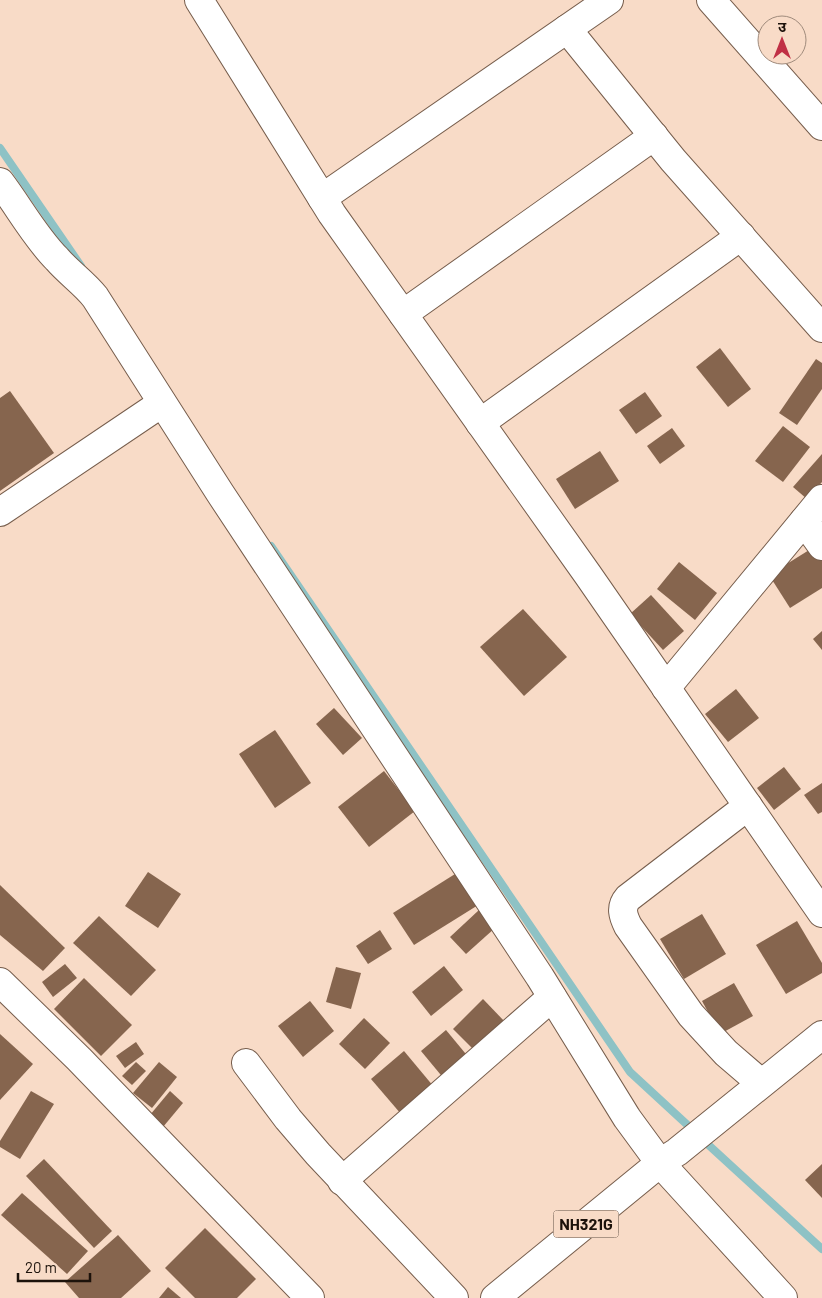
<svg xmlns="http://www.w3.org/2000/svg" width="822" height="1298" font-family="Barlow,'Noto Sans Devanagari',sans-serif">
	<rect width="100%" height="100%" fill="#f8dbc7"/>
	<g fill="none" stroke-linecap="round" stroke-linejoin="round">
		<g stroke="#8ec2c5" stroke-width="8">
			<path d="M 0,148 L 81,266"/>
			<path d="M 271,546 L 630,1072 L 694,1131"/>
			<path d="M 702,1139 L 822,1249"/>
		</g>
	</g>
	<g fill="#86654e">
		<path d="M 720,348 L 751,389 L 728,407 L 696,367 Z"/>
		<path d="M 816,359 L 822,363 L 822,389 L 797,425 L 779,413 Z"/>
		<path d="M 10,391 L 54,453 L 0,491 L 0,398 Z"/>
		<path d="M 645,392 L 662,416 L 636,434 L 619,410 Z"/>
		<path d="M 783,426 L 810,447 L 783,482 L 755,461 Z"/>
		<path d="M 672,428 L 685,446 L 660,464 L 647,446 Z"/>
		<path d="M 600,451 L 619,481 L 575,509 L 556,479 Z"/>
		<path d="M 822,454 L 822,482 L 807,499 L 793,487 Z"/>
		<path d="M 814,547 L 822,560 L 822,588 L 790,608 L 769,575 Z"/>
		<path d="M 679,562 L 717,593 L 695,620 L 657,589 Z"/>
		<path d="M 651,595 L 684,631 L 663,650 L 630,614 Z"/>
		<path d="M 523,609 L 567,657 L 524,696 L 480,647 Z"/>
		<path d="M 822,631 L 822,650 L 813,639 Z"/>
		<path d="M 736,689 L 759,718 L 728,742 L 705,714 Z"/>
		<path d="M 334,708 L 362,738 L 343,755 L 316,724 Z"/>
		<path d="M 275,730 L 311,783 L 275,808 L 239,754 Z"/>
		<path d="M 784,767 L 801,789 L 774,810 L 757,788 Z"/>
		<path d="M 384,771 L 415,811 L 369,847 L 338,807 Z"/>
		<path d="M 822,783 L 822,812 L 818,814 L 804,795 Z"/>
		<path d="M 463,869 L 483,902 L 414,945 L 393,913 Z"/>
		<path d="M 148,872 L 181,894 L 158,928 L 125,906 Z"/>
		<path d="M 0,885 L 65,948 L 43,971 L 0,935 Z"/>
		<path d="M 479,910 L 495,928 L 466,954 L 450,937 Z"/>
		<path d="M 702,914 L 726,954 L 684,979 L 660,939 Z"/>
		<path d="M 99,916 L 156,970 L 131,996 L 73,943 Z"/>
		<path d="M 797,921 L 822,963 L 822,973 L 786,994 L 756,945 Z"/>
		<path d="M 380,930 L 392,949 L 368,964 L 356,946 Z"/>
		<path d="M 65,964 L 77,978 L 53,997 L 42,982 Z"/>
		<path d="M 444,966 L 463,990 L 431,1016 L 412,992 Z"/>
		<path d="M 336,967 L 361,973 L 351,1009 L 326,1002 Z"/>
		<path d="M 84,978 L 132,1025 L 101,1056 L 54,1009 Z"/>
		<path d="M 734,983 L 753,1016 L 720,1034 L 702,1001 Z"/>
		<path d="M 483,999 L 506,1023 L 476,1052 L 453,1029 Z"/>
		<path d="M 310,1001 L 334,1031 L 303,1057 L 278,1026 Z"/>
		<path d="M 364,1018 L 390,1043 L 365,1069 L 339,1044 Z"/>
		<path d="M 446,1030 L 470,1059 L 445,1080 L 421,1051 Z"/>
		<path d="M 0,1034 L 33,1064 L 0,1100 Z"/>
		<path d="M 136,1042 L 144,1054 L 125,1068 L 116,1056 Z"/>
		<path d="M 404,1051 L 434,1087 L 401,1114 L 371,1079 Z"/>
		<path d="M 136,1062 L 146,1071 L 132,1085 L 122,1076 Z"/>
		<path d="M 159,1062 L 177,1077 L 152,1108 L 133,1093 Z"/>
		<path d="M 31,1091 L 54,1104 L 20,1159 L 0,1147 L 0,1141 Z"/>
		<path d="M 170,1091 L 183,1103 L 163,1127 L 150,1115 Z"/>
		<path d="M 44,1159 L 112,1231 L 94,1248 L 26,1176 Z"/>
		<path d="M 822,1164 L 822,1198 L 805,1180 Z"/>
		<path d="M 22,1193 L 88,1251 L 67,1274 L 1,1215 Z"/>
		<path d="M 205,1228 L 256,1279 L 237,1298 L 195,1298 L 165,1268 Z"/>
		<path d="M 118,1235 L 151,1271 L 121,1298 L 79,1298 L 65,1282 Z"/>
		<path d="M 168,1287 L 181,1298 L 159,1298 Z"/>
	</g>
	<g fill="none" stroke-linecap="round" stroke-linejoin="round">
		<g stroke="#765d4c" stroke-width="30">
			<g id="minor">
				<path d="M 199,0 L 332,214 L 588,575 L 822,913"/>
				<path d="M 711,0 L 822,126"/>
				<path d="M 567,29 L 673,160 L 822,328"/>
				<path d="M 0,182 C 19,207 35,237 57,259 C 69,273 84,283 95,297 L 220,493 L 540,977 L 627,1118 L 660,1163 L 783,1298"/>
				<path d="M 322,198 L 609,0"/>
				<path d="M 403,314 L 654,136"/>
				<path d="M 480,423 L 741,236"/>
				<path d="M 0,512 L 162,403"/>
				<path d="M 804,521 L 822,546"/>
				<path d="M 666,688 L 822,499"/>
				<path d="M 748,806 L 628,898 C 620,907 623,916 628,926 L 691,1015 L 726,1053 L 761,1083"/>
				<path d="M 0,982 L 79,1059 L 310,1298"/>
				<path d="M 246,1063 L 288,1119 L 318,1154 L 454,1298"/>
				<path d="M 342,1181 L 552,997"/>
			</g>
		</g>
		<g stroke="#765d4c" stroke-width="30">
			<path id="highway" d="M 495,1298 L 660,1163 L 677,1152 L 822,1035"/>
		</g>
		<use href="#minor" stroke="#fff" stroke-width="28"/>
		<use href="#highway" stroke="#fff" stroke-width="28"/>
	</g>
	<g text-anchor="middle" stroke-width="5" stroke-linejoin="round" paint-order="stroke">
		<rect fill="#f8dbc7" stroke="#5e4e43" stroke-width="1" x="553.5" y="1210.5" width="65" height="27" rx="4"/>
		<g font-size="16" font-weight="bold" fill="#1c120b">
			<text x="586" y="1230">NH321G</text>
		</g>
	</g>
	<g transform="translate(782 40)"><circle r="24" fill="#f8dbc7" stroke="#a08b7c"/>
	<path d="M0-4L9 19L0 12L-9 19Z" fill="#c03045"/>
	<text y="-8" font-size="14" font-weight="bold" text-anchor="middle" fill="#1c120b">उ</text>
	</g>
	<path d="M18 1273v8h72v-8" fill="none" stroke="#1c120b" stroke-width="2.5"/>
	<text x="25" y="1273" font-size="15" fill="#1c120b" stroke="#f8dbc7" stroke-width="4" paint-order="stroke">20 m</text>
</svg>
